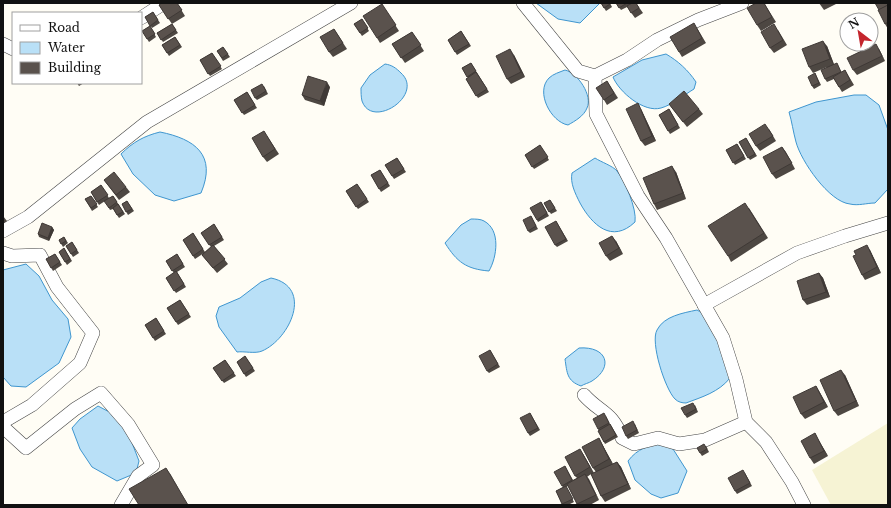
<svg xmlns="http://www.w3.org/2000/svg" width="891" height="508" font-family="'Libre Baskerville',serif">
	<rect width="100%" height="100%" fill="#fffdf5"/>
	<path fill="#f6f3d4" d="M 888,423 L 888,505 L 831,505 L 812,470 Z"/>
	<g fill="#b9e0f7" stroke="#3f96cf">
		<path d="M 536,3 L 600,3 L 580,23 L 558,19 Z"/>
		<path d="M 666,54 C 678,61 688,70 696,82 L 694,89 C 684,95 672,105 661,108 C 644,113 619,92 613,77 L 642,60 Z"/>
		<path d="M 385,64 C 392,65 396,68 401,73 C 425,95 372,130 362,101 C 361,97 361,92 361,88 L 370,75 Z"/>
		<path d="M 565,70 C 578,73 593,96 587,108 C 584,116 575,121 568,125 C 551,122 535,92 549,78 C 553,74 560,72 565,70 Z"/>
		<path d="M 854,95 L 866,95 L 879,105 L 888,130 L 888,189 L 875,203 C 867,203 858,206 850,204 C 829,202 801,161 796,142 C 793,131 792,122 789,112 L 816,102 Z"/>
		<path d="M 160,132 C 195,139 217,155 201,193 L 174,201 L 155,195 L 133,174 L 121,154 C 133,142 144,136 160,132 Z"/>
		<path d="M 595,158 C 601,162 613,166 617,171 C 625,181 637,209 635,222 C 612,244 592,225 580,203 C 575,193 570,183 572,173 Z"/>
		<path d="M 471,219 C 475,219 481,219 484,221 C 501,230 497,257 489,271 C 466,269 457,262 445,243 L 461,225 Z"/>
		<path d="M 26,264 L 39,276 L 52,300 L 68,319 L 71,337 L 59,363 L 26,387 L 11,386 L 3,377 L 3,270 Z"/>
		<path d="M 271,278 C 314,287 290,339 262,351 C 255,354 244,351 237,352 L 219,327 L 216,316 L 219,307 L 240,298 L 261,282 Z"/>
		<path d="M 697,310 C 700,312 704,313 706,315 C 714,323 729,367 730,378 C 719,392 702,397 686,403 C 682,403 678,402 675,399 C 665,389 650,342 657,330 C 664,316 683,313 697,310 Z"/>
		<path d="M 579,348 C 607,346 614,367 592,381 C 589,383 584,384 581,386 C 567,381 567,373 565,359 Z"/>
		<path d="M 98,406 L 117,416 L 129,435 L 139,461 L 136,473 L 117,481 L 92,467 L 80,449 L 72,428 L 80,419 Z"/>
		<path d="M 663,443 L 673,449 L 687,471 L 678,493 L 661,498 L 651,494 L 635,480 L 628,461 C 638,448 648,446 663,443 Z"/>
	</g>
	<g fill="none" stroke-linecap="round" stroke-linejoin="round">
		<g stroke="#444" stroke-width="14">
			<g id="street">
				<path d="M 523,3 L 578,71 L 595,76 L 627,60 L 657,40 L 698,20 L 742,3"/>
				<path d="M 141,18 L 164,3"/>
				<path d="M 3,44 L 13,49"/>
				<path d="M 595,76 L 596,114 L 638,196 L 666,238 L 723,338 L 736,379 L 746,422 L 766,442 L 792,482 L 804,505"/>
				<path d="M 3,231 L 28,217 L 147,122 L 351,3"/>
				<path d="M 3,253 L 12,256 L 40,255 L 57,287 L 93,333 L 80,363 L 32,405 L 3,422"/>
				<path d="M 704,305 L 797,253 L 845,236 L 888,223"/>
				<path d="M 584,395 C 600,413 612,411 622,438 L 634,444 L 658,438 L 679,444 L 705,440 L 746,422"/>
				<path d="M 3,427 L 26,448 L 75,409 L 101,393 L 128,424 L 153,465 L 138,476 L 121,505"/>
			</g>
		</g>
		<use href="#street" stroke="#fff" stroke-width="13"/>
	</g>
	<g fill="#4d4742">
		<path d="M 177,3 L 185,16 L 172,24 L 178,33 L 163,42 L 157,33 L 172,24 L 159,5 Z"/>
		<path d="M 601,3 L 610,3 L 612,7 L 606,11 Z"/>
		<path d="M 616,3 L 629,3 L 630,4 L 636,3 L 643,13 L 635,18 L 627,7 L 621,10 Z"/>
		<path d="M 764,3 L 776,22 L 761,31 L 757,25 Z"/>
		<path d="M 819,3 L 838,3 L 824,10 Z"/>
		<path d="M 888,3 L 888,29 L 885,24 L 879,10 Z"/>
		<path d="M 385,9 L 399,31 L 380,43 L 377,38 Z"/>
		<path d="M 153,12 L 160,23 L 152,28 L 145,17 Z"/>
		<path d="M 362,19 L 369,31 L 362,36 L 354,24 Z"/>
		<path d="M 150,26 L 156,37 L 149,42 L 142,31 Z"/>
		<path d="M 697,28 L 706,43 L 682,57 L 679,52 Z"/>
		<path d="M 334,29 L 347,49 L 333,57 L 329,52 Z"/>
		<path d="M 778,30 L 787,45 L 774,53 L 770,48 Z"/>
		<path d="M 461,31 L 471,46 L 457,55 L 448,40 Z"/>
		<path d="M 412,32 L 424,51 L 405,63 L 392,44 Z"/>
		<path d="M 175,37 L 182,47 L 169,56 L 162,45 Z"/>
		<path d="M 827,46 L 834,64 L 838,66 L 841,72 L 845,70 L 854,85 L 842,92 L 834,79 L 827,82 L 825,79 L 827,67 L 813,73 L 809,67 Z"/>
		<path d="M 223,47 L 230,57 L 223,61 L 217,51 Z"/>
		<path d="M 879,49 L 885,61 L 857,75 L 853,70 Z"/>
		<path d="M 212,53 L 222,69 L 210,76 L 200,60 Z"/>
		<path d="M 514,55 L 525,77 L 511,84 L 507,79 Z"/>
		<path d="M 471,63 L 489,92 L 478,98 L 466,79 L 468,78 L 462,68 Z"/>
		<path d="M 815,73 L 821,85 L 814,89 L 812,86 Z"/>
		<path d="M 607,81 L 618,98 L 607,105 L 604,100 Z"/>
		<path d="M 77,83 L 84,83 L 79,86 Z"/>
		<path d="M 264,86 L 268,94 L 257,100 L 255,98 Z"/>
		<path d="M 330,87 L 324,106 L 305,100 L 302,95 Z"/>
		<path d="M 247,92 L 257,108 L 244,115 L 234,100 Z"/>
		<path d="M 669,104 L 699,109 L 703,114 L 687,127 Z"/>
		<path d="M 641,109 L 656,141 L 645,146 L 641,141 Z"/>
		<path d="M 669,109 L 680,128 L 670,134 L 659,115 Z"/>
		<path d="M 769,129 L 776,141 L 760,151 L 756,146 Z"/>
		<path d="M 267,136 L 279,154 L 267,162 L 263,157 Z"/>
		<path d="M 746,138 L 757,156 L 750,160 L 739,142 Z"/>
		<path d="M 737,144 L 746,159 L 735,165 L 726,150 Z"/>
		<path d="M 540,145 L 549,160 L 534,169 L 525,155 Z"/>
		<path d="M 782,147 L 786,152 L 795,169 L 776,179 L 772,174 Z"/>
		<path d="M 397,158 L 406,172 L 394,179 L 385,165 Z"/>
		<path d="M 380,170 L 390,186 L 381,192 L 371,175 Z"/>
		<path d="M 676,172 L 686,199 L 657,210 L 654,204 Z"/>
		<path d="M 104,180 L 126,187 L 130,192 L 119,200 Z"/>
		<path d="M 357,184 L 369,202 L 358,209 L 346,191 Z"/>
		<path d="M 101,185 L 109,198 L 113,196 L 125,214 L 119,218 L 113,209 L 110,210 L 105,201 L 99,205 L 91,192 Z"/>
		<path d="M 91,196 L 98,207 L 92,211 L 85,199 Z"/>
		<path d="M 550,200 L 557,211 L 551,214 L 544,203 Z"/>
		<path d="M 127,201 L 134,211 L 128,215 L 122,204 Z"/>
		<path d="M 541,202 L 549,216 L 538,222 L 537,220 Z"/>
		<path d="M 749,208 L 768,238 L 731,262 L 728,256 Z"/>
		<path d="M 3,216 L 7,221 L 3,224 Z"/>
		<path d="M 531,216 L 538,229 L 530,233 L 528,231 Z"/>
		<path d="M 556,221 L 568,241 L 557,247 L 555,245 Z"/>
		<path d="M 214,224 L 224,240 L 214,246 L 228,264 L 217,273 L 202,255 L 204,253 L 195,259 L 183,240 L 193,233 L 205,252 L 211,247 L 201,233 Z"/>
		<path d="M 52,227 L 54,230 L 49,241 L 39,237 L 38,234 Z"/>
		<path d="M 64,237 L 68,243 L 63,247 L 59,240 Z"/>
		<path d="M 616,241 L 623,254 L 610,261 L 606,256 Z"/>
		<path d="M 72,242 L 79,253 L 73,257 L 66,246 Z"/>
		<path d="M 64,248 L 72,261 L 67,265 L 59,252 Z"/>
		<path d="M 870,250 L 881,273 L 865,280 L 862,275 L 856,255 Z"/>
		<path d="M 55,254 L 62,265 L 53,271 L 46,259 Z"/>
		<path d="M 177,254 L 185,267 L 177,272 L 186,287 L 176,293 L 166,278 L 174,273 L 166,261 Z"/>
		<path d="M 819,273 L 823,278 L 830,297 L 807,305 L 803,300 Z"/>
		<path d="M 180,300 L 191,317 L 178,325 L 167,308 Z"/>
		<path d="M 156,318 L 166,334 L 155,341 L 145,325 Z"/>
		<path d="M 490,350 L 500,367 L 489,373 L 487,371 Z"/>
		<path d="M 245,356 L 255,371 L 246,377 L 237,362 Z"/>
		<path d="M 225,360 L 236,376 L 224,383 L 213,368 Z"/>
		<path d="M 845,375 L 859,406 L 838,416 L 834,411 Z"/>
		<path d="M 816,386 L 819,391 L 828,407 L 805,419 L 801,414 Z"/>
		<path d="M 695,405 L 698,412 L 687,418 L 685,415 Z"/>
		<path d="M 530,413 L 540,430 L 530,436 L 528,433 Z"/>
		<path d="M 606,416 L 610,424 L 612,427 L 618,437 L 605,444 L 604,442 L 598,429 Z"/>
		<path d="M 635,424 L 639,433 L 628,439 L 626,436 Z"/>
		<path d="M 815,433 L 818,439 L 828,456 L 814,464 L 810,458 Z"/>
		<path d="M 599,438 L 602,444 L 613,464 L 617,462 L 621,467 L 631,489 L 605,502 L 601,496 L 591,474 L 587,477 L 599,500 L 590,505 L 578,505 L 568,486 L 566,487 L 574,502 L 568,505 L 563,505 L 556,491 L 563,487 L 562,486 L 565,466 L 573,480 L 577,478 L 575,476 L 583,454 L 594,473 L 596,472 L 593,468 Z"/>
		<path d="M 706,446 L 709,452 L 702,456 L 700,453 Z"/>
		<path d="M 745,473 L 752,486 L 737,494 L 735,491 Z"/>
	</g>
	<g fill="#3f3936">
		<path d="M 823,41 L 827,46 L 834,65 L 830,59 Z"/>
		<path d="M 876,44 L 879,49 L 885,61 L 882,56 Z"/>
		<path d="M 510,49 L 514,55 L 525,77 L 521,72 Z"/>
		<path d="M 327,82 L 330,87 L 324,106 L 320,101 Z"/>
		<path d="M 638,103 L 641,109 L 656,141 L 652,136 Z"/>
		<path d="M 672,166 L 676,172 L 686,199 L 683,193 Z"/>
		<path d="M 52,227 L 54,230 L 49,241 L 48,238 Z"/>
		<path d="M 612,236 L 616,241 L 623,254 L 619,248 Z"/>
		<path d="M 867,245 L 870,250 L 881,273 L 877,267 Z"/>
		<path d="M 819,273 L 823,278 L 830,297 L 826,292 Z"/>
		<path d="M 841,370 L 845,375 L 859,406 L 856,401 Z"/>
		<path d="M 816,386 L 819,391 L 828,407 L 824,402 Z"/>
		<path d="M 815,433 L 818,439 L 828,456 L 824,451 Z"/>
		<path d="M 599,438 L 602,444 L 613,464 L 609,459 Z"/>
		<path d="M 580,449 L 583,454 L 594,473 L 590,467 Z"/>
		<path d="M 617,462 L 621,467 L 631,489 L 628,484 Z"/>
		<path d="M 166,468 L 171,475 L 188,505 Z"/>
		<path d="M 585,474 L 589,479 L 599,500 L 596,495 Z"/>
	</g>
	<g fill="#5a524d" stroke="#3f3936">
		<path d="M 162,3 L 177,3 L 182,10 L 168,19 L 159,5 Z"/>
		<path d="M 601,3 L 609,3 L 610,4 L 604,8 Z"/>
		<path d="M 616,3 L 627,3 L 619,8 Z"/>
		<path d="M 632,3 L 636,3 L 639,8 L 631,13 L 627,6 Z"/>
		<path d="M 756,3 L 764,3 L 772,17 L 757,25 L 747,8 Z"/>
		<path d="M 875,3 L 888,3 L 888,5 L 879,10 Z"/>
		<path d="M 382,4 L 396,25 L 377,38 L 363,16 Z"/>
		<path d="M 888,5 L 888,22 L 885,24 L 878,10 Z"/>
		<path d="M 153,12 L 158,20 L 150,26 L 145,17 Z"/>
		<path d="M 362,19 L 368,28 L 360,33 L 354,24 Z"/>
		<path d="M 694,23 L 702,38 L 679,52 L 670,37 Z"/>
		<path d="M 172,24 L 176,30 L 161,40 L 157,33 Z"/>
		<path d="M 774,24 L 783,40 L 770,48 L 761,32 Z"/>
		<path d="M 150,26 L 155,34 L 147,39 L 142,31 Z"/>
		<path d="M 334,29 L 343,43 L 329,52 L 320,37 Z"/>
		<path d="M 461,31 L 469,44 L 455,52 L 448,40 Z"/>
		<path d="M 412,32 L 421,45 L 401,58 L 392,44 Z"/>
		<path d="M 175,37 L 180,45 L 167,53 L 162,45 Z"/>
		<path d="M 823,41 L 830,59 L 809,67 L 802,49 Z"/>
		<path d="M 876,44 L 882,56 L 853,70 L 847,58 Z"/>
		<path d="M 223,47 L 228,54 L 222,58 L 217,51 Z"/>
		<path d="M 510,49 L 521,72 L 507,79 L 496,56 Z"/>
		<path d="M 212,53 L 221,66 L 208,74 L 200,60 Z"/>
		<path d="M 471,63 L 476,71 L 467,77 L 462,68 Z"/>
		<path d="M 837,63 L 841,72 L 825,79 L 821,70 Z"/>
		<path d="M 845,70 L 850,80 L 839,87 L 833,77 Z"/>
		<path d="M 476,72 L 487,89 L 476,96 L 466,79 Z"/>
		<path d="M 815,73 L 819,83 L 812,86 L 808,77 Z"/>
		<path d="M 308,76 L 327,82 L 320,101 L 302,95 Z"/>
		<path d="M 607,81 L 614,93 L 604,100 L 596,88 Z"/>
		<path d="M 262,84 L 266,91 L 255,98 L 251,90 Z"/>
		<path d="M 684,91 L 699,109 L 683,122 L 669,104 Z"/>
		<path d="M 247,92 L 255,105 L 242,113 L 234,100 Z"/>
		<path d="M 638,103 L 652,136 L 641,141 L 626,109 Z"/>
		<path d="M 669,109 L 678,125 L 668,131 L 659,115 Z"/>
		<path d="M 765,124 L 773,136 L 756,146 L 749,134 Z"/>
		<path d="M 264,131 L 275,149 L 263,157 L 252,138 Z"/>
		<path d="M 746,138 L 755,154 L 748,158 L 739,142 Z"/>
		<path d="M 737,144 L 744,156 L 733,163 L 726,150 Z"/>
		<path d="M 540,145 L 548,157 L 532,167 L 525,155 Z"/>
		<path d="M 782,147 L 792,163 L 772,174 L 763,157 Z"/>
		<path d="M 397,158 L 404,169 L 392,176 L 385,165 Z"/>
		<path d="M 672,166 L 683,193 L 654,204 L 643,178 Z"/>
		<path d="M 380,170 L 388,183 L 379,189 L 371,175 Z"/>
		<path d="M 114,172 L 126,187 L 116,195 L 104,180 Z"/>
		<path d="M 357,184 L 367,199 L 356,207 L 346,191 Z"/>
		<path d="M 101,185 L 108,195 L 97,202 L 91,192 Z"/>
		<path d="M 91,196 L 97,204 L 91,208 L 85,199 Z"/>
		<path d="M 113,196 L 117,202 L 109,208 L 104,201 Z"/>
		<path d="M 550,200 L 555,208 L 549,212 L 544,203 Z"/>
		<path d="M 127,201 L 132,209 L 126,212 L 122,204 Z"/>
		<path d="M 541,202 L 547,213 L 537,220 L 530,208 Z"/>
		<path d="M 745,203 L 764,233 L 728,256 L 708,226 Z"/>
		<path d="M 118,204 L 123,212 L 117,215 L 113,208 Z"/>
		<path d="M 531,216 L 536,226 L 528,231 L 523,220 Z"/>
		<path d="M 556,221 L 566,239 L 555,245 L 545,227 Z"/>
		<path d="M 42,223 L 52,227 L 48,238 L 38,234 Z"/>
		<path d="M 214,224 L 222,237 L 209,245 L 201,233 Z"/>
		<path d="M 193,233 L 203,249 L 193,256 L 183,240 Z"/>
		<path d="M 612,236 L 619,248 L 606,256 L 599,243 Z"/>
		<path d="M 64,237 L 66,241 L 61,244 L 59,240 Z"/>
		<path d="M 72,242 L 77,250 L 71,254 L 66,246 Z"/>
		<path d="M 213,245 L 225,259 L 213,268 L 202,255 Z"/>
		<path d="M 867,245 L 877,267 L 862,275 L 853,256 L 856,255 L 854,251 Z"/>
		<path d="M 64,248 L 70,259 L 65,262 L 59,252 Z"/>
		<path d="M 55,254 L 60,262 L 51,268 L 46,259 Z"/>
		<path d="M 177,254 L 183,264 L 172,271 L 166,261 Z"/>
		<path d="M 176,271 L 184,284 L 174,291 L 166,278 Z"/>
		<path d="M 819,273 L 826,292 L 803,300 L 797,281 Z"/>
		<path d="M 180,300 L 189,314 L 176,322 L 167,308 Z"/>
		<path d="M 156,318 L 164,331 L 153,338 L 145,325 Z"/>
		<path d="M 490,350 L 498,364 L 487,371 L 479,356 Z"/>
		<path d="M 245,356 L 253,368 L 244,374 L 237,362 Z"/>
		<path d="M 225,360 L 234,373 L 222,381 L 213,368 Z"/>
		<path d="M 841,370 L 856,401 L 834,411 L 820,380 Z"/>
		<path d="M 816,386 L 824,402 L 801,414 L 793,397 Z"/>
		<path d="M 693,403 L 696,409 L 685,415 L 681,408 Z"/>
		<path d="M 530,413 L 538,428 L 528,433 L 520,418 Z"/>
		<path d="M 604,413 L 609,423 L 598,429 L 593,419 Z"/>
		<path d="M 633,421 L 637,430 L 626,436 L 622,427 Z"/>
		<path d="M 610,424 L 616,435 L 604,442 L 598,431 Z"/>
		<path d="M 815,433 L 824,451 L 810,458 L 801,441 Z"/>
		<path d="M 599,438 L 609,459 L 593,468 L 582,447 Z"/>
		<path d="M 704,444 L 707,449 L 700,453 L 697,448 Z"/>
		<path d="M 580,449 L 590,467 L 575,476 L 565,457 Z"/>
		<path d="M 617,462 L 628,484 L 601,496 L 591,474 Z"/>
		<path d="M 565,466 L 572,480 L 562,486 L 554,472 Z"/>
		<path d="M 166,468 L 188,505 L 139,505 L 129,489 Z"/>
		<path d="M 743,470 L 750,483 L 735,491 L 728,478 Z"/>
		<path d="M 585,474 L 596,495 L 577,504 L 567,484 Z"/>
		<path d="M 566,486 L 573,499 L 562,504 L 556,491 Z"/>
	</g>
	<rect width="891" height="508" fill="none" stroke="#111111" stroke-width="8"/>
	<rect x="12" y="12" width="130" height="72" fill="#ffffff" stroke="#a0a0a0"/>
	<rect x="20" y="25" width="20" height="6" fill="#ffffff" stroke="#a0a0a0"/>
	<text x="48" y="32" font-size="12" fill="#111111">Road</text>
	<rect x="20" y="42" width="20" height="12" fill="#b9e0f7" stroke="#a0a0a0"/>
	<text x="48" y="52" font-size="12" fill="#111111">Water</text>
	<rect x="20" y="62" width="20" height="12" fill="#5a524d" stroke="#a0a0a0"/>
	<text x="48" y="72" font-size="12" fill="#111111">Building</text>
	<g transform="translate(859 32) rotate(329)"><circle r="19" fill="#ffffff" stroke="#a0a0a0"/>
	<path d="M0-3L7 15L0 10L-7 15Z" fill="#c4262e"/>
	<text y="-6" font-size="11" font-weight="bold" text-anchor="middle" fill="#111111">N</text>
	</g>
</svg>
